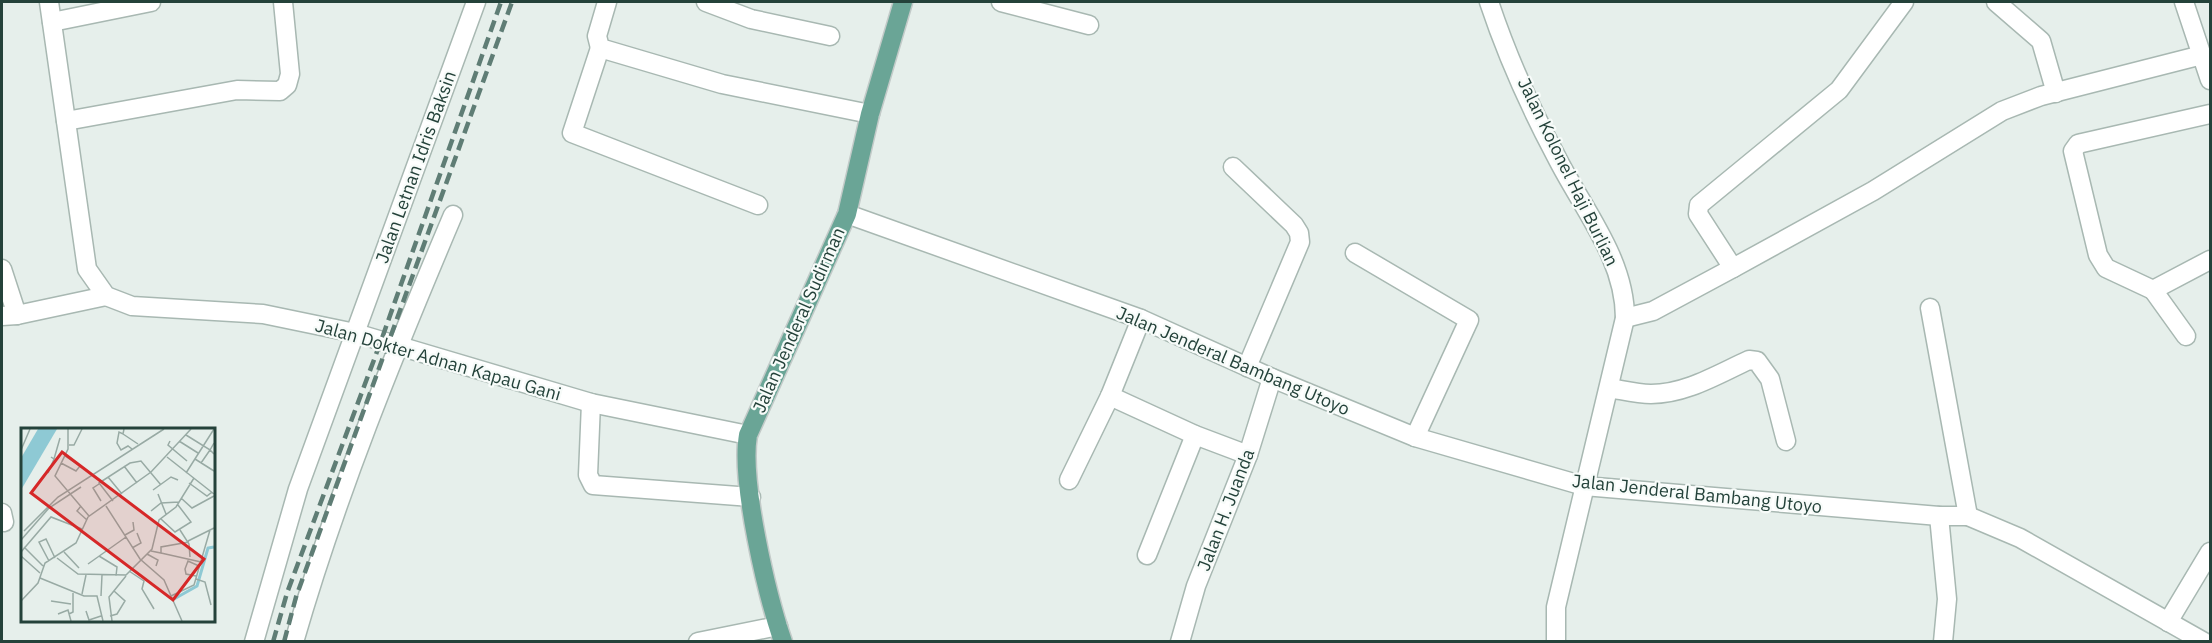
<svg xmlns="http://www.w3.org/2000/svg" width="2212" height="643" font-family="'IBM Plex Sans',sans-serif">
	<rect width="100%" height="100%" fill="#e6efeb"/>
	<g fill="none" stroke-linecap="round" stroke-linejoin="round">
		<g stroke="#a8b8b2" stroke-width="21">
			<g id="minor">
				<path d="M 49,2 L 87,269 L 106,296 L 132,306 L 263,314 L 355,333 L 591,403 L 748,435"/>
				<path d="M 607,2 L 597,36 L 600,48 L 722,84 L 870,114"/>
				<path d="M 706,2 L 751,19 L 830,36"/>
				<path d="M 1001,2 L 1089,25"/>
				<path d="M 1489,2 C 1506,53 1531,109 1556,156 C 1582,208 1625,258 1625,318 L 1556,607 L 1556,642"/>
				<path d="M 1996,2 L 2041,41 L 2056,93"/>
				<path d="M 2184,2 L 2210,80"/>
				<path d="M 52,22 L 151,2"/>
				<path d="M 600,48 L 572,133 L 758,205"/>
				<path d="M 2210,114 L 2082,143 L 2078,144 L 2073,151 L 2098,255 L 2106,268 L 2153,290 L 2210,260"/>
				<path d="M 66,121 L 237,90 L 280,91 L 287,85 L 290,74 L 283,2"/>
				<path d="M 1233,167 L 1294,225 L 1299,233 L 1300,242 L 1247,367"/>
				<path d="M 847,214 L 1141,319 L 1272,378 L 1415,437 L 1584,486 L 1939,516 L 1968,516 L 2020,538 L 2204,642"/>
				<path d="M 1355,253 L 1469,320 L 1415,437"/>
				<path d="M 1733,268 L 1873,191 L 2002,111 L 2041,96 L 2202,55"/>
				<path d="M 2,269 L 17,315"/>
				<path d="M 2153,290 L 2186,336"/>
				<path d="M 1930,308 L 1968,516"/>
				<path d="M 2,316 L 17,315 L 106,296"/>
				<path d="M 1625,318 L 1653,311 L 1733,268 L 1698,214 L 1699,205 L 1839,90 L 1904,2"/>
				<path d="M 1609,388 C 1622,390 1637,394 1651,394 C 1686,394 1718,374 1749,360 L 1757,361 L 1770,379 L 1786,441"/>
				<path d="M 1110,396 L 1195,435 L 1248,455"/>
				<path d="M 591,403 L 588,475 L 593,485 L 751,497"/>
				<path d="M 1069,480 L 1110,396 L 1141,319"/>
				<path d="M 2,513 L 4,522"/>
				<path d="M 1939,516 L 1947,599 L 1943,642"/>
				<path d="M 1147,555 L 1195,435"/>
				<path d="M 2168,622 L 2210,552"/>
				<path d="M 254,642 L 298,489 L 476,2"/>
				<path d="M 294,642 C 336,496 394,354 453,215"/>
				<path d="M 698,642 L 778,626"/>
				<path d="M 1180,642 L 1196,586 L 1248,455 L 1272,378"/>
			</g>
		</g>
		<g stroke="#c2cac8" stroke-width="21">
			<path id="major" d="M 783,642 C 767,595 740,482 748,435 L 847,214 L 870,114 L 903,2"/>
		</g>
		<use href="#minor" stroke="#fff" stroke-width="18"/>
		<use href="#major" stroke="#6aa596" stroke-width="18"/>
		<g stroke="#5f7d75" stroke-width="4.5" stroke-dasharray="12 6" stroke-linecap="butt">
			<path d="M 273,642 L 287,593 L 381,341 L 501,2"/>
			<path d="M 284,642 L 296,597 L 512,2"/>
		</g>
	</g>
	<g text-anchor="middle" stroke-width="4.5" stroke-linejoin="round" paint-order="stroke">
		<g font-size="18" fill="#24423a" stroke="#f7fbf9">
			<text transform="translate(416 167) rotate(-70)" y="6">Jalan Letnan Idris Baksin</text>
			<text transform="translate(1568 172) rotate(64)" y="6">Jalan Kolonel Haji Burlian</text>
			<text transform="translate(799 320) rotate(-66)" y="6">Jalan Jenderal Sudirman</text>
			<text transform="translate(438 360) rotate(16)" y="6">Jalan Dokter Adnan Kapau Gani</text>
			<text transform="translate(1233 361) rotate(23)" y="6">Jalan Jenderal Bambang Utoyo</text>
			<text transform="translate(1697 494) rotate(6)" y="6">Jalan Jenderal Bambang Utoyo</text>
			<text transform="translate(1226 510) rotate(-69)" y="6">Jalan H. Juanda</text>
		</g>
	</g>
	<g transform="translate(21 428)">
		<rect width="194" height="194" fill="#e6efeb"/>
		<path d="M 17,1 L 36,1 L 0,62 L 0,30 Z" fill="#8ec9d4"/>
		<path fill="none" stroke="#8ec9d4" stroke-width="3" d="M 153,171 L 176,158 L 187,120 L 193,119"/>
		<path fill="none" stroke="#98aaa4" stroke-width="1.5" d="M 47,1 L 47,21 L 34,48 L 68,88M 103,1 L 102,6 L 98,4 L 96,15 L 100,22 L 107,18 L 111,21M 102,6 L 117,16M 165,7 L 189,22 L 193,15M 149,13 L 147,17 L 166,33M 158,13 L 177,25M 48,17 L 53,17 L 61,1M 0,22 L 9,1M 146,29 L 193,66M 33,31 L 39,10M 174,31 L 193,43M 40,35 L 55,43 L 59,38 L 44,28M 180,35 L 189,22 L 193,26M 103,38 L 116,55M 27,45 L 33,31 L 30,29M 165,45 L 193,1M 87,49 L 101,66M 168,55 L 186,68 L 191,64M 78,56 L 72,60 L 80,73M 132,62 L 150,49 L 157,52M 137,66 L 145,86M 160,70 L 171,80 L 193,68M 92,73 L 78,55 L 109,35 L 120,33 L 140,57M 60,78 L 56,83 L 66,92M 85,78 L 119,131 L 143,152 L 161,193M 130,83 L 140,75 L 158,74M 140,91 L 154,104 L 170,94 L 157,77M 159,102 L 168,116 L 169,129M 3,103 L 37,69 L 143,1M 104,107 L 113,102 L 112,94M 0,112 L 28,80 L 60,59M 167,113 L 193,100M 3,119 L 22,138M 111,120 L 120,115 L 116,105M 130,123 L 140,125 L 140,119 L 168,114M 0,124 L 30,89 L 61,101M 43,124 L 58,140M 140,125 L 180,134M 126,126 L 137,132 L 135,138M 0,128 L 19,145M 78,128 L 96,139 L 95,148M 36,130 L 57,146 L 105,147 L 131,121 L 138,92 L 155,79 L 173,50M 28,133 L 18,114 L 25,111 L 34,130M 67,136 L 105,109M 108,143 L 123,153 L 121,161 L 133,181M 175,148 L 165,146 L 164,141 L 167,133 L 178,138M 19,150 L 63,168 L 76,168 L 82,193M 175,151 L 184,154 L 190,177M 61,166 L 65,147M 80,168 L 81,147M 150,168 L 173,157 L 189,102M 0,173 L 17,155 L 24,135 L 55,115 L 67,89 L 130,44 L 170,1M 30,173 L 50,176M 65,183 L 68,192 L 80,188M 37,186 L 47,182 L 50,193M 48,186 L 52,184 L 52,163M 89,188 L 96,186 L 104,173 L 93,163M 91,193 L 88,169 L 105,148"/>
		<path fill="#d62828" fill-opacity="0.15" stroke="#d62828" stroke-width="3" d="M 41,24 L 183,131 L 152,172 L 10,65 Z"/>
		<rect width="194" height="194" fill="none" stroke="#24423a" stroke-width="3"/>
	</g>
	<rect width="2212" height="643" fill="none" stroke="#24423a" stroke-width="6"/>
</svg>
